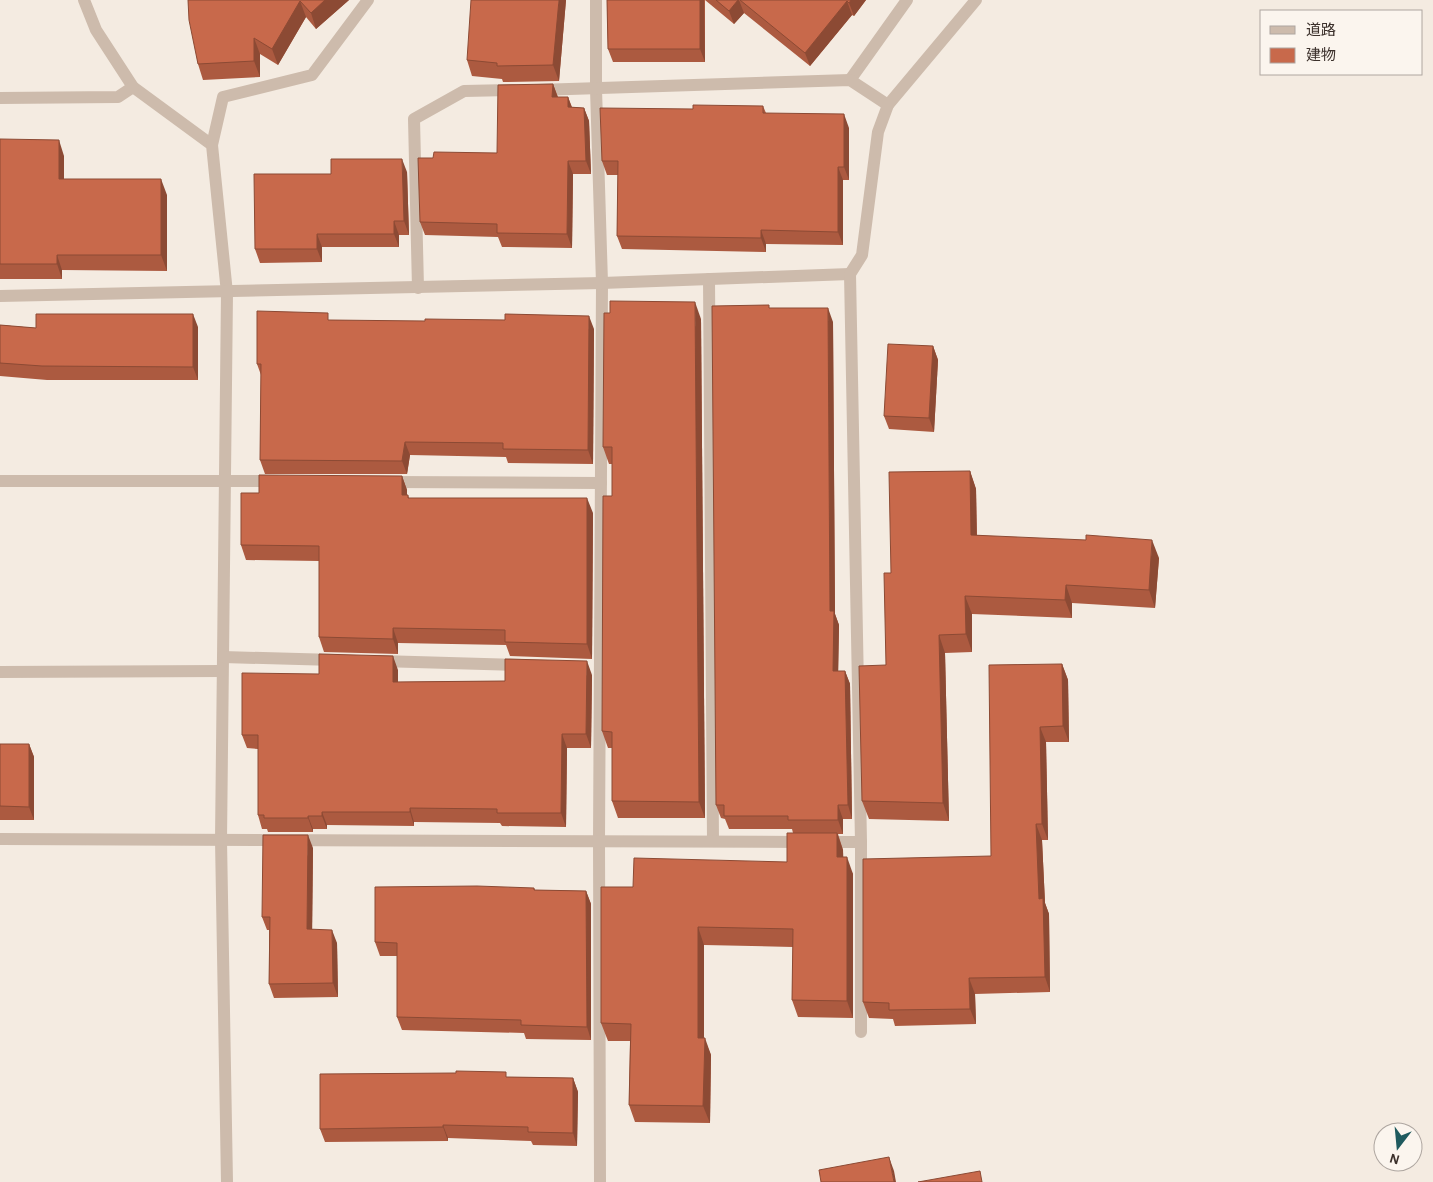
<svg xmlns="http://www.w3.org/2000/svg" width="1433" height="1182" font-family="'Alegreya Sans','Noto Sans JP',sans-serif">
	<rect width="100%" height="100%" fill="#f4ebe1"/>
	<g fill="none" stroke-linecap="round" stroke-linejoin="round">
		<g stroke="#cdbbac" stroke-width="12">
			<path d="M 84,0 L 96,30 L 133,87 L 212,145 L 227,293 L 221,840 L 227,1182"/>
			<path d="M 596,0 L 596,89 L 602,283 L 599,841 L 600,1182"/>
			<path d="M 850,80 L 907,0"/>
			<path d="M 538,90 L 850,80 L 888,105"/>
			<path d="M 0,98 L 118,97 L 133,87"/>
			<path d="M 212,145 L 223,97 L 312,75 L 368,0"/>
			<path d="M 709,279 L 713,841"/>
			<path d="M 418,288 L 414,119 L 464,91 L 513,90"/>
			<path d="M 0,296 L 602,283 L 850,274"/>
			<path d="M 0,481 L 276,481"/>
			<path d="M 388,482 L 601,483"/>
			<path d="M 223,657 L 335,660"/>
			<path d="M 380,661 L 522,665"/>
			<path d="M 0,672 L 222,671"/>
			<path d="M 0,839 L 803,842"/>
			<path d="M 823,842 L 861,842"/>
			<path d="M 861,1032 L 861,842 L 850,274 L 862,255 L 878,132 L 888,105 L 976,0"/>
		</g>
	</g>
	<g fill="#ac5a40">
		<path d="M 188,0 L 349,0 L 316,29 L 306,17 L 278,65 L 260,54 L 260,77 L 203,80 L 198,64 Z"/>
		<path d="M 566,0 L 559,81 L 503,82 L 502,79 L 472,76 L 467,60 Z"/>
		<path d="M 607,0 L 866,0 L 854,16 L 852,15 L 810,66 L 744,13 L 734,24 L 705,0 L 705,62 L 613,62 L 608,49 Z"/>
		<path d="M 553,84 L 558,97 L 568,97 L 572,107 L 584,108 L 589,121 L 591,174 L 573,174 L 572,248 L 502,247 L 498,237 L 425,235 L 420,222 L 497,153 Z"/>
		<path d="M 763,106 L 766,113 L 849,128 L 849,180 L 843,180 L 843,245 L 766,244 L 766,252 L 622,249 L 617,236 L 618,175 L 607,175 L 602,161 L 693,109 Z"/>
		<path d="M 0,139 L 64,156 L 64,179 L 167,195 L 167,271 L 62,270 L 62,279 L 0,279 Z"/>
		<path d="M 407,172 L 409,235 L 399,235 L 399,247 L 322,247 L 322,262 L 260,263 L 255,249 L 331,174 Z"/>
		<path d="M 770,308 L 833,322 L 835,614 L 839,625 L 838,671 L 845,671 L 850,684 L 852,819 L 843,819 L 843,834 L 838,834 L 843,850 L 843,857 L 853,874 L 853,1018 L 798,1017 L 792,1000 L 793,947 L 704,945 L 704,1038 L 711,1055 L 710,1123 L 635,1122 L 629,1105 L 630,1041 L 608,1041 L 601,1023 L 633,887 L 787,862 L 793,833 L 792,829 L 729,829 L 725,819 L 721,818 L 716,805 Z"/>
		<path d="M 701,319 L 705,818 L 618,818 L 612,801 L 612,748 L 608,748 L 602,731 L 612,496 L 612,464 L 609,464 L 603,447 Z"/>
		<path d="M 331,320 L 594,329 L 593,464 L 508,463 L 506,457 L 410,455 L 407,474 L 265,474 L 260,460 L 261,375 L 257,364 Z"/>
		<path d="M 0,325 L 36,328 L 198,327 L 198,380 L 47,380 L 0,376 Z"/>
		<path d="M 933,346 L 938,360 L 934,432 L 889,429 L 884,416 Z"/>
		<path d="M 970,471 L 976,489 L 977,535 L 1159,558 L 1155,608 L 1072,603 L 1072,618 L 972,614 L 972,652 L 945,653 L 949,821 L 869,819 L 862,801 L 886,665 L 891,573 Z"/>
		<path d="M 402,476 L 407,490 L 407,495 L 408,495 L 409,498 L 593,513 L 592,659 L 510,656 L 506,645 L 398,643 L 398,654 L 324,652 L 319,637 L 319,561 L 246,560 L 241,545 L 259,493 Z"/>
		<path d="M 1062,664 L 1068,680 L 1069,742 L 1046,742 L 1048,840 L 1042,840 L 1045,903 L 1049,914 L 1050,992 L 975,994 L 976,1024 L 895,1026 L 893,1019 L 869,1018 L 863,1002 L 991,856 Z"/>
		<path d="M 398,670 L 398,682 L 505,681 L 592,675 L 591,748 L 567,748 L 566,827 L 502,826 L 500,823 L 414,822 L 414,826 L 327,825 L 327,829 L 313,829 L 313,832 L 268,832 L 267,829 L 262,829 L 258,815 L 258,749 L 247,748 L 242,735 L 319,674 Z"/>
		<path d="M 0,744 L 29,744 L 34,757 L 34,820 L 0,820 Z"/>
		<path d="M 313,848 L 312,929 L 337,943 L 338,997 L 274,998 L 269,984 L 269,930 L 267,930 L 262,917 Z"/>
		<path d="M 534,888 L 535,890 L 586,891 L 591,904 L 591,1040 L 526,1039 L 524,1033 L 402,1030 L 397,1017 L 397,956 L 380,956 L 375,942 Z"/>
		<path d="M 508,1077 L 573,1078 L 578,1092 L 577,1146 L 533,1145 L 531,1141 L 448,1138 L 448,1141 L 325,1142 L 320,1129 Z"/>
	</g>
	<g fill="#8c4a34">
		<path d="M 325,0 L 349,0 L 316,29 L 311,13 Z"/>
		<path d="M 559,0 L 566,0 L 559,81 L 553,65 Z"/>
		<path d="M 700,0 L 704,0 L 705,62 L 700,49 Z"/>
		<path d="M 738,0 L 739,0 L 744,13 L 734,24 L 729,11 Z"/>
		<path d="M 851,0 L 866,0 L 854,16 L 849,3 Z"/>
		<path d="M 300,1 L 306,17 L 278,65 L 272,49 Z"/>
		<path d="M 847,1 L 852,15 L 810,66 L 805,53 Z"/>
		<path d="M 254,38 L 260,54 L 260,77 L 254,61 Z"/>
		<path d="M 553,84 L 558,98 L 552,97 Z"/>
		<path d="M 568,97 L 573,111 L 568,107 Z"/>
		<path d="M 584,108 L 589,121 L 591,174 L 586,161 Z"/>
		<path d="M 844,114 L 849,128 L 849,180 L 844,167 Z"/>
		<path d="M 59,140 L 64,156 L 64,195 L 59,179 Z"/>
		<path d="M 402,159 L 407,172 L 409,235 L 404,221 Z"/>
		<path d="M 568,161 L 573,174 L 572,248 L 567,234 Z"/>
		<path d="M 838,167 L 843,180 L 843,245 L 838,232 Z"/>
		<path d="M 161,179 L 167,195 L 167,271 L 161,255 Z"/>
		<path d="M 394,221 L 399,235 L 399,247 L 394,234 Z"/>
		<path d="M 761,230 L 766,244 L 766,252 L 761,238 Z"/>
		<path d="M 317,234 L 322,247 L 322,262 L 317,249 Z"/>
		<path d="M 57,255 L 62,270 L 62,279 L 57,264 Z"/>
		<path d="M 695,302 L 701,319 L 705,818 L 699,802 Z"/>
		<path d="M 828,308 L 833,322 L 835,614 L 839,625 L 838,684 L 833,671 L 830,611 Z"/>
		<path d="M 193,314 L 198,327 L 198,380 L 193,367 Z"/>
		<path d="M 589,316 L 594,329 L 593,464 L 588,450 Z"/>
		<path d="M 933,346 L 938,360 L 934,432 L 929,418 Z"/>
		<path d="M 405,442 L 410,455 L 407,474 L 402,461 Z"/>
		<path d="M 970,471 L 976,489 L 977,553 L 971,535 Z"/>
		<path d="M 402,476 L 407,490 L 407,510 L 402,495 Z"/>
		<path d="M 587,498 L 593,513 L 592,659 L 587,644 Z"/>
		<path d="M 1152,540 L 1159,558 L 1155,608 L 1149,590 Z"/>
		<path d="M 1066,585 L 1072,603 L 1072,618 L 1065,600 Z"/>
		<path d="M 965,596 L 972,614 L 972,652 L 966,634 Z"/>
		<path d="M 393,628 L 398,643 L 398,654 L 393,639 Z"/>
		<path d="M 939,635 L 945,653 L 949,821 L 943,803 Z"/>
		<path d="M 393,656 L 398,670 L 398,695 L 393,682 Z"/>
		<path d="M 587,661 L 592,675 L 591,748 L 586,734 Z"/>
		<path d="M 1062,664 L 1068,680 L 1069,742 L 1063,726 Z"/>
		<path d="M 845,671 L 850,684 L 852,819 L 848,805 Z"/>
		<path d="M 1040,727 L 1046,742 L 1048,840 L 1042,824 Z"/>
		<path d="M 562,734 L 567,748 L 566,827 L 561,813 Z"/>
		<path d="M 29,744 L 34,757 L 34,820 L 29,807 Z"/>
		<path d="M 838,805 L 843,819 L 843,834 L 838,820 Z"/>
		<path d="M 410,808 L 414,822 L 414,826 L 410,812 Z"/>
		<path d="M 322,812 L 327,825 L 327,829 L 322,816 Z"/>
		<path d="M 308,816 L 313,829 L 313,832 L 308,818 Z"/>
		<path d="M 1036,824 L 1042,840 L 1045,903 L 1049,914 L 1050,992 L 1045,977 L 1039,899 Z"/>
		<path d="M 837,833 L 843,850 L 844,874 L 837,857 Z"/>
		<path d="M 308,835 L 313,848 L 312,943 L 307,929 Z"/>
		<path d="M 847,857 L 853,874 L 853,1018 L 847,1001 Z"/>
		<path d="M 586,891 L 591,904 L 591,1040 L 587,1027 Z"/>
		<path d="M 698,927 L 704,945 L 704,1055 L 698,1038 Z"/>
		<path d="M 332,930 L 337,943 L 338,997 L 333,983 Z"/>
		<path d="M 969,978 L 975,994 L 976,1024 L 970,1009 Z"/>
		<path d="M 705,1038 L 711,1055 L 710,1123 L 703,1106 Z"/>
		<path d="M 573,1078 L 578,1092 L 577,1146 L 573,1133 Z"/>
		<path d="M 443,1125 L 448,1138 L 448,1141 L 443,1127 Z"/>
		<path d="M 889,1157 L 894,1171 L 896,1182 L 894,1182 Z"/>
	</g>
	<g fill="#c8694b" stroke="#8c4a34">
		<path d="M 188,0 L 325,0 L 311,13 L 300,1 L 272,49 L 254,38 L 254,61 L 198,64 L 189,20 Z"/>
		<path d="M 471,0 L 559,0 L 553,65 L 497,66 L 497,63 L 467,60 Z"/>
		<path d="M 607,0 L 700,0 L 700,49 L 608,49 Z"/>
		<path d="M 716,0 L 738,0 L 729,11 Z"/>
		<path d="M 740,0 L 851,0 L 849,3 L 847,1 L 805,53 Z"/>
		<path d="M 553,84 L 552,97 L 568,97 L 568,107 L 584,108 L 586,161 L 568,161 L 567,234 L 497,233 L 497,224 L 420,222 L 418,158 L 433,158 L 434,152 L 497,153 L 498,85 Z"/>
		<path d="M 693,105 L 763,106 L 763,113 L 844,114 L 844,167 L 838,167 L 838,232 L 761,230 L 761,238 L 617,236 L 618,161 L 602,161 L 600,108 L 693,109 Z"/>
		<path d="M 0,139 L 59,140 L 59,179 L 161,179 L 161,255 L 57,255 L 57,264 L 0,264 Z"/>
		<path d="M 331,159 L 402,159 L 404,221 L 394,221 L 394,234 L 317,234 L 317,249 L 255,249 L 254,174 L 331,174 Z"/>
		<path d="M 610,301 L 695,302 L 699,802 L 612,801 L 612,732 L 602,731 L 603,496 L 612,496 L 612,447 L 603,447 L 604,313 L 610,313 Z"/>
		<path d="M 769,305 L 769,308 L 828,308 L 830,611 L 834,611 L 833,671 L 845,671 L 848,805 L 838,805 L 838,820 L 788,820 L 788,816 L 724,816 L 724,805 L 716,805 L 712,306 Z"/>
		<path d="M 257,311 L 328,313 L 328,320 L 425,321 L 425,319 L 505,320 L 505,314 L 589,316 L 588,450 L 503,449 L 503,443 L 405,442 L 402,461 L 260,460 L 261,364 L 257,364 Z"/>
		<path d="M 36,314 L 193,314 L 193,367 L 42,366 L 0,363 L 0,325 L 36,328 Z"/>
		<path d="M 888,344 L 933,346 L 929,418 L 884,416 Z"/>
		<path d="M 970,471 L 971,535 L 1086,540 L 1086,535 L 1152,540 L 1149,590 L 1066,585 L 1065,600 L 965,596 L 966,634 L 939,635 L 943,803 L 862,801 L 859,666 L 886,665 L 884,573 L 891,573 L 889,472 Z"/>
		<path d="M 259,475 L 402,476 L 402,495 L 408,495 L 408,498 L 587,498 L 587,644 L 505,642 L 505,630 L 393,628 L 393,639 L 319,637 L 319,546 L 241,545 L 241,493 L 259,493 Z"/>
		<path d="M 319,654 L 393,656 L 393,682 L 505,681 L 505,659 L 587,661 L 586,734 L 562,734 L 561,813 L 497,813 L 497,809 L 410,808 L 410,812 L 322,812 L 322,816 L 308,816 L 308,818 L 264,818 L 264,815 L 258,815 L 258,735 L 242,735 L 242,673 L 319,674 Z"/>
		<path d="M 1062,664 L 1063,726 L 1040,727 L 1042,824 L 1036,824 L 1039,899 L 1043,898 L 1045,977 L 969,978 L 970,1009 L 889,1010 L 889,1003 L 863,1002 L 863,859 L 991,856 L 989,665 Z"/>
		<path d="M 0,744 L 29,744 L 29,807 L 0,806 Z"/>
		<path d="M 787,833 L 837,833 L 837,857 L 847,857 L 847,1001 L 792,1000 L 793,929 L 698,927 L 698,1038 L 705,1038 L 703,1106 L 629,1105 L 631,1024 L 601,1023 L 601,887 L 633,887 L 634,858 L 787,862 Z"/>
		<path d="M 263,835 L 308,835 L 307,929 L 332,930 L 333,983 L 269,984 L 270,917 L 262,917 Z"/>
		<path d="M 477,886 L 534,888 L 534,890 L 586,891 L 587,1027 L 521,1025 L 521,1020 L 397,1017 L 397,943 L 375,942 L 375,887 Z"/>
		<path d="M 456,1071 L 506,1072 L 506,1077 L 573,1078 L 573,1133 L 528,1132 L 528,1127 L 443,1125 L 443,1127 L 320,1129 L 320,1074 L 456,1073 Z"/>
		<path d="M 889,1157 L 894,1182 L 821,1182 L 819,1170 Z"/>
		<path d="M 980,1171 L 982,1182 L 918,1182 Z"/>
	</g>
	<rect x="1260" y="10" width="162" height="65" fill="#fbf5ee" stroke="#aea6a0"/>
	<rect x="1270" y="26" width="25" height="8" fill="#cdbbac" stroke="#aea6a0"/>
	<text x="1306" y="35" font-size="15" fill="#3b302b">道路</text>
	<rect x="1270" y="48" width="25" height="15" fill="#c8694b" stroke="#aea6a0"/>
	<text x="1306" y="60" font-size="15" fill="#3b302b">建物</text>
	<g transform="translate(1398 1147) rotate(196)"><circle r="24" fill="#fbf5ee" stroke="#aea6a0"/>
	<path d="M0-4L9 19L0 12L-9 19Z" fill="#1f5a5e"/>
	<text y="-8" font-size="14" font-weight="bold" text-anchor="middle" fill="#3b302b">N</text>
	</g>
</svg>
